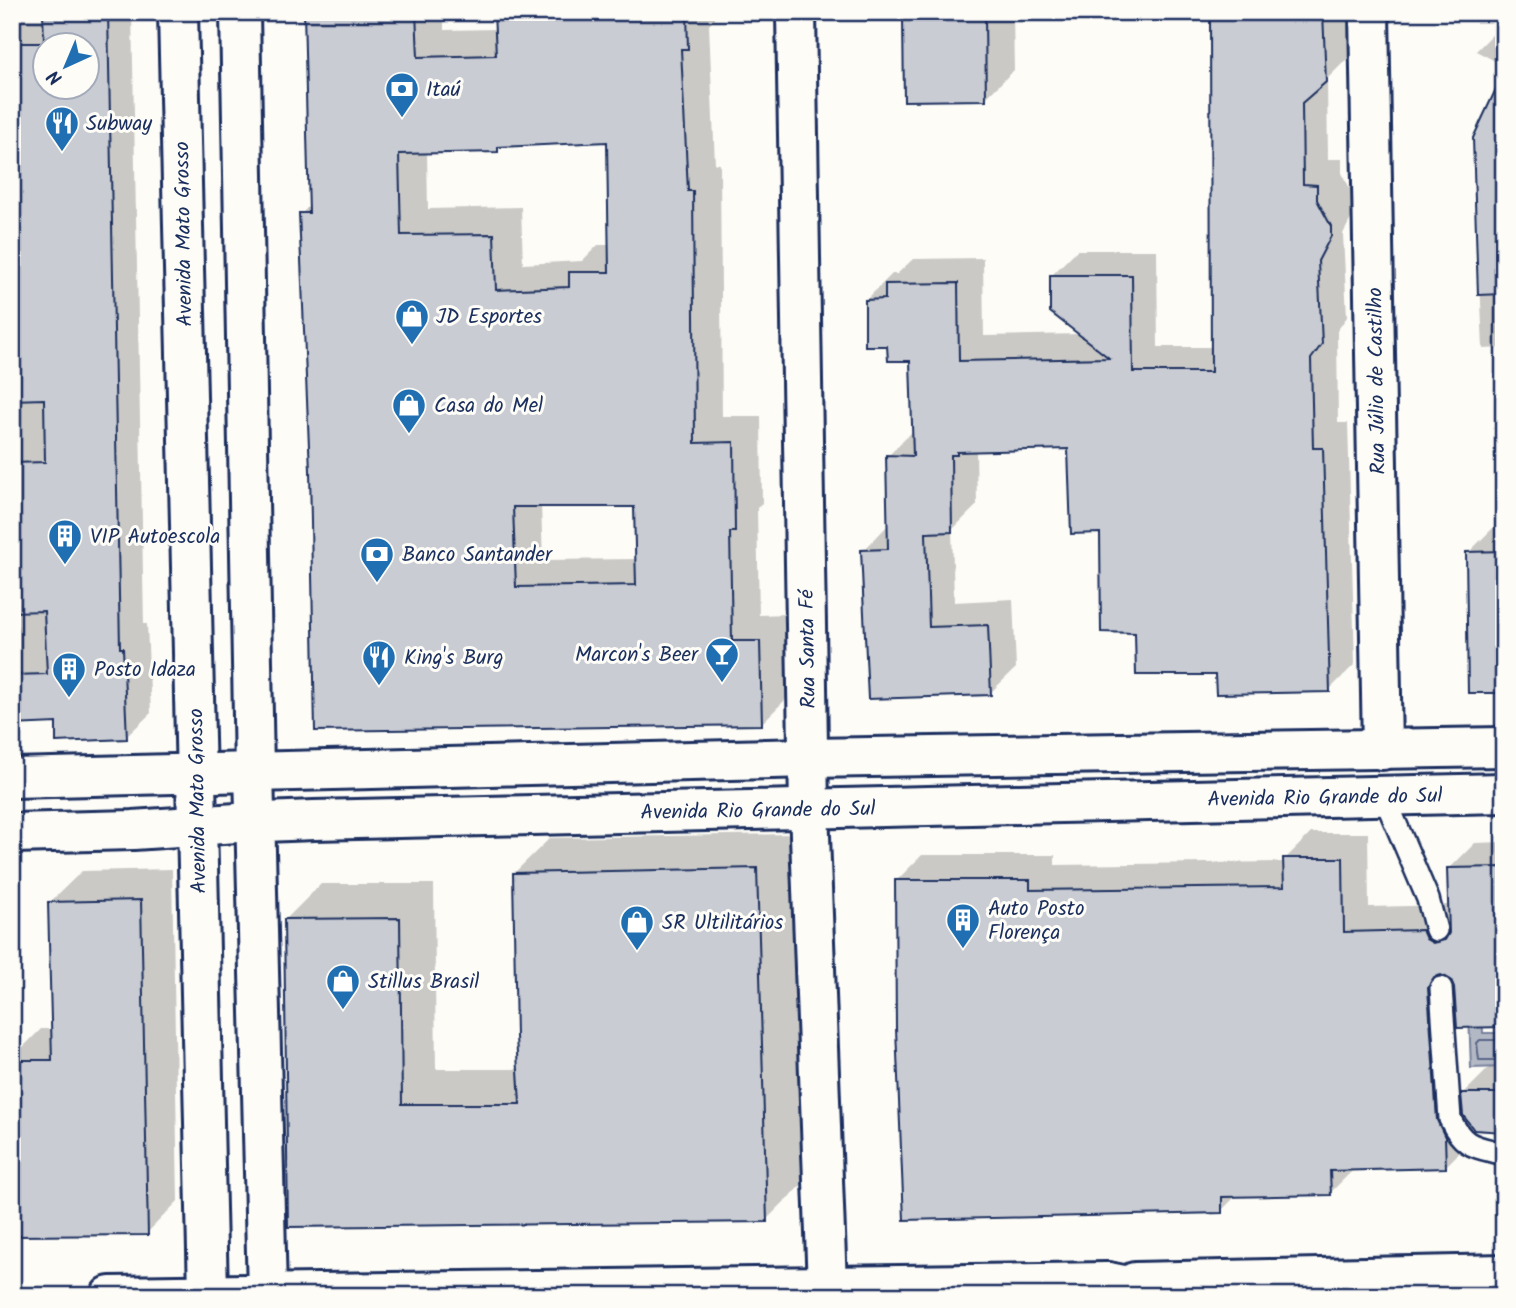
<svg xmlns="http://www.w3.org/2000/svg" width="1516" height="1308" font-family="Kalam,sans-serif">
	<rect width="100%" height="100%" fill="#fdfcf7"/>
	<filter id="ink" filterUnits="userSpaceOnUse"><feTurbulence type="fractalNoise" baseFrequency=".0143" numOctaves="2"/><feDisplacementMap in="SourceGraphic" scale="14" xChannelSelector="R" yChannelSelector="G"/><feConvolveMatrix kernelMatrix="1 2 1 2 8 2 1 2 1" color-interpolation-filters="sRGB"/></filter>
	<g filter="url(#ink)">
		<path fill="#b3b8c5" stroke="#76819c" stroke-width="2" d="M 1469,1014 L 1482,1014 L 1483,1033 L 1502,1033 L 1503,1067 L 1471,1068 Z"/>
		<g fill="#0003" fill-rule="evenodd">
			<path d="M 45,12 L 132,12 L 144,624 L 147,624 L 151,713 L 126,737 L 58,721 L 12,723 L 12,19 L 45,19 ZM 46,46 L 88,46 L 88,88 L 46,88 Z"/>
			<path d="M 305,12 L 444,12 L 444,30 L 497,29 L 496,12 L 715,12 L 715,19 L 709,25 L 715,164 L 720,164 L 722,416 L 761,416 L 762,503 L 757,508 L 759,615 L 787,614 L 789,696 L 761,724 L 317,729 L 311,470 L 301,214 L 311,204 ZM 609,141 L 610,245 L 598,245 L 582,261 L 523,264 L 521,207 L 428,209 L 427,152 L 498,150 L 502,145 ZM 541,505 L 636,505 L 637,559 L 543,560 Z"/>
			<path d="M 910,12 L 1013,12 L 1014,70 L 986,98 L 905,17 Z"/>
			<path d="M 1212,12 L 1349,12 L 1351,55 L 1327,79 L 1328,159 L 1342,159 L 1342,173 L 1356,200 L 1356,209 L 1343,234 L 1347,317 L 1337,331 L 1338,423 L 1348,423 L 1355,664 L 1329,690 L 1217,673 L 1137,631 L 1070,448 L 976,450 L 977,505 L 952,530 L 954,602 L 1013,599 L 1016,668 L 990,693 L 869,698 L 863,551 L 889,524 L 888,456 L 914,430 L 912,359 L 889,344 L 866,300 L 892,274 L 897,274 L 913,259 L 983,258 L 984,336 L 1081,334 L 1052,275 L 1077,250 L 1157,250 L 1158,347 L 1213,347 Z"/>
			<path d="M 1492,12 L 1504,12 L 1504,348 L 1483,349 L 1474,139 L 1498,89 L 1497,62 L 1476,51 L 1493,34 Z"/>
			<path d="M 1504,517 L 1504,691 L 1468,553 Z"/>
			<path d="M 1311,833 L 1368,833 L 1369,907 L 1450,905 L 1449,869 L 1475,843 L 1504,842 L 1504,1025 L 1457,1026 L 1462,1095 L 1489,1068 L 1504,1068 L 1504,1130 L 1477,1130 L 1470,1122 L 1471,1141 L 1445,1167 L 1354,1169 L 1330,1193 L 1237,1195 L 1221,1211 L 896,881 L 922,855 L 1055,855 L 1055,865 L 1285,862 L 1285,859 Z"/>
			<path d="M 792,834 L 801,1185 L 766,1220 L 290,1225 L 286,919 L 321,884 L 434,884 L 436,1069 L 519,1069 L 514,873 L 550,838 Z"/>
			<path d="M 172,869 L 178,1201 L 147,1233 L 12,1235 L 12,1054 L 16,1054 L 41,1029 L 53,1029 L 50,902 L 82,871 Z"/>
		</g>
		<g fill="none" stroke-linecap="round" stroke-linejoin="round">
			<path stroke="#586687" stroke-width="2" d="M 1504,1040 L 1480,1040 L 1477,1043 L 1479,1060 L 1504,1060"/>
		</g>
		<g fill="#c9ccd3" stroke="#1b2f5e" stroke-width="2" fill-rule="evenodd">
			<path d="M 43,12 L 108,12 L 120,648 L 123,648 L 127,739 L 56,742 L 56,723 L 12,725 L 12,675 L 47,674 L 44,611 L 12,612 L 12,463 L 45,462 L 44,399 L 12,400 L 12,43 L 44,43 ZM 46,46 L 88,46 L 88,88 L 46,88 Z"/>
			<path d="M 304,12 L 416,12 L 418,57 L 496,55 L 494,12 L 687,12 L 688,49 L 681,49 L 688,191 L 693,191 L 695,443 L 734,442 L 735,532 L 730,532 L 732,641 L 760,641 L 762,725 L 315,731 L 310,470 L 299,213 L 309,213 ZM 607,142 L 609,272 L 569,272 L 569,287 L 496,290 L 494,234 L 401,235 L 399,154 L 498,152 L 498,147 ZM 513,507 L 634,507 L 636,585 L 516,587 Z"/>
			<path d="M 1210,12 L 1323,12 L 1326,82 L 1302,103 L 1303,184 L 1317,185 L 1317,200 L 1331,226 L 1331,236 L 1318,261 L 1322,344 L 1311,359 L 1313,448 L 1323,448 L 1330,692 L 1216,694 L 1215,675 L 1136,675 L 1135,633 L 1101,632 L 1100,533 L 1071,534 L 1068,449 L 957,452 L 957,455 L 951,455 L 952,532 L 926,533 L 929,627 L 988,625 L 991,695 L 868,699 L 861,550 L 888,549 L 886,455 L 913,456 L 910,361 L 888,361 L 887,346 L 865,346 L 865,300 L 885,299 L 885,284 L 958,283 L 959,361 L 1109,358 L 1050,312 L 1050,275 L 1132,275 L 1133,372 L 1211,372 Z"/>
			<path d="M 903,17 L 985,17 L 986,100 L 904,101 Z"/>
			<path d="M 1504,72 L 1504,294 L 1478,295 L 1473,138 Z"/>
			<path d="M 1504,551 L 1504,693 L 1468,693 L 1466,552 Z"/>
			<path d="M 1283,858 L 1343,858 L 1344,932 L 1422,930 L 1426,939 L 1433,943 L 1445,940 L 1449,933 L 1447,868 L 1504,867 L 1504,1027 L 1457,1028 L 1454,987 L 1451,980 L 1441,975 L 1434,977 L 1428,988 L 1437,1120 L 1445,1137 L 1446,1168 L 1330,1171 L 1331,1195 L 1222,1197 L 1222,1213 L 904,1220 L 896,1029 L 895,880 L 1030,880 L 1030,890 L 1284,887 Z"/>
			<path d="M 757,868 L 767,1222 L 288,1227 L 284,919 L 400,918 L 402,1104 L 520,1104 L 516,1037 L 513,873 Z"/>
			<path d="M 141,900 L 148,1235 L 12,1236 L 12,1060 L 52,1060 L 48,902 Z"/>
			<path d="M 1461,1093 L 1504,1093 L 1504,1132 L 1474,1130 L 1463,1115 Z"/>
		</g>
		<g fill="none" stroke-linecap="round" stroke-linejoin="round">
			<g stroke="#1b2f5e" stroke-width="26">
				<g id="lane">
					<path d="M 1384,796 L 1428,899 L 1436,930"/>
					<path d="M 1441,988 L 1450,1119 C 1464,1148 1474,1146 1504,1154"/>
				</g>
			</g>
			<g stroke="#1b2f5e" stroke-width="44">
				<g id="street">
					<path d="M 796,12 L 809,809 L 827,1286"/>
					<path d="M 1369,12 L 1382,750"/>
				</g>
			</g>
			<g stroke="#1b2f5e" stroke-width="44">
				<g id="secondary">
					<path d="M 178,12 L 208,1293"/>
					<path d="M 240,12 L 254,771 L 267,1293"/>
					<path d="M 12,778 L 809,758 L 1504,747"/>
					<path d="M 12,833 L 133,830 L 237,823 L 314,820 L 1504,793"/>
					<path d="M 1135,1282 L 1504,1274"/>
				</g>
			</g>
			<g stroke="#1b2f5e" stroke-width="44">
				<path id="primary" d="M 110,1296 L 1108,1282"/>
			</g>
			<g stroke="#1b2f5e" stroke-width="44">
				<path id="highway" d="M 1108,1282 L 1178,1296"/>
			</g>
			<use href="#lane" stroke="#fdfcf7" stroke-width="21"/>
			<use href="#street" stroke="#fdfcf7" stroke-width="38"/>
			<use href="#secondary" stroke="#fdfcf7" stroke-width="38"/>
			<use href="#primary" stroke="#fdfcf7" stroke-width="38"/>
			<use href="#highway" stroke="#fdfcf7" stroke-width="38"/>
		</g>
	</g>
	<defs>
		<g id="bank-pin" transform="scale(1.75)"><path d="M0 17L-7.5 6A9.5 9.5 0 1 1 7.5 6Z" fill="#1f6fb2" stroke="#fdfcf7"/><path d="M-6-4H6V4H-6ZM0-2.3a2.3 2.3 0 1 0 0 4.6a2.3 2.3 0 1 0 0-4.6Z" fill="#fff"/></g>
		<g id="restaurant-pin" transform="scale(1.75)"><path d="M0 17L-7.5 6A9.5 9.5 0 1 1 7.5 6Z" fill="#1f6fb2" stroke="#fdfcf7"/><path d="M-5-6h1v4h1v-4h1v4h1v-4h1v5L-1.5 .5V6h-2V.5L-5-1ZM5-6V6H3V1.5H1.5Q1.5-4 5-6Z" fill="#fff"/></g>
		<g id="shop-pin" transform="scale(1.75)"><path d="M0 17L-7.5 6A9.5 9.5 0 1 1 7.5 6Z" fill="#1f6fb2" stroke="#fdfcf7"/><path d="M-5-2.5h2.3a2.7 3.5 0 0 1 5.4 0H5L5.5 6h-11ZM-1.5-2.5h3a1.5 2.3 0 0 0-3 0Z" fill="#fff"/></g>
		<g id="building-pin" transform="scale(1.75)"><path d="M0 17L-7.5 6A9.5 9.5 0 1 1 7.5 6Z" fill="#1f6fb2" stroke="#fdfcf7"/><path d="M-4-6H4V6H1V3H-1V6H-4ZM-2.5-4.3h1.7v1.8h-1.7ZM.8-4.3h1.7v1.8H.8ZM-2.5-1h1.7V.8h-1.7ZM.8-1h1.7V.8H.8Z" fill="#fff"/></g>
		<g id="bar-pin" transform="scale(1.75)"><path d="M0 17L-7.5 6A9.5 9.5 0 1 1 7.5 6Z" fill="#1f6fb2" stroke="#fdfcf7"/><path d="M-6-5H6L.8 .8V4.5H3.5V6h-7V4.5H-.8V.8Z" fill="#fff"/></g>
	</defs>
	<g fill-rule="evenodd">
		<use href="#bank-pin" x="402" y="89"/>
		<use href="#restaurant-pin" x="62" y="123"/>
		<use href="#shop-pin" x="412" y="316"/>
		<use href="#shop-pin" x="409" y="405"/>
		<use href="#building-pin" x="65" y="536"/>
		<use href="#bank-pin" x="377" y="554"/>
		<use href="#bar-pin" x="722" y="654"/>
		<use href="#restaurant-pin" x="379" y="657"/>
		<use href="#building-pin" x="69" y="669"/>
		<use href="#building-pin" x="963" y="920"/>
		<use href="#shop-pin" x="637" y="922"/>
		<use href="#shop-pin" x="343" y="981"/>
	</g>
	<g text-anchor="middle" stroke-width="6" stroke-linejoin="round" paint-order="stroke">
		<g font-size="21" fill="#1b2f5e" stroke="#fdfcf7" text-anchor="start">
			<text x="426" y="96">Itaú</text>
			<text x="86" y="130">Subway</text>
			<text x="436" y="323">JD Esportes</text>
			<text x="434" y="412">Casa do Mel</text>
			<text x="90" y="543">VIP Autoescola</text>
			<text x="402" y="561">Banco Santander</text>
			<text x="698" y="661" text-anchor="end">Marcon's Beer</text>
			<text x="404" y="664">King's Burg</text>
			<text x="94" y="676">Posto Idaza</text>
			<text x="988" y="915">Auto Posto<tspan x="988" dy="24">Florença</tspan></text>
			<text x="662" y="929">SR Ultilitários</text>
			<text x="368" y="988">Stillus Brasil</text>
		</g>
		<g font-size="21" fill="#1b2f5e" stroke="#fdfcf7">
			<text transform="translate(183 234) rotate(-91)" y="7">Avenida Mato Grosso</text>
			<text transform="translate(1376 381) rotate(-91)" y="7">Rua Júlio de Castilho</text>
			<text transform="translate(807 649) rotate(-91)" y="7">Rua Santa Fé</text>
			<text transform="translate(1325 797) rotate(-1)" y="7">Avenida Rio Grande do Sul</text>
			<text transform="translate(197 801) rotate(-91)" y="7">Avenida Mato Grosso</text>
			<text transform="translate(758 810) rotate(-1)" y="7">Avenida Rio Grande do Sul</text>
		</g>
	</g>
	<rect width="1516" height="1308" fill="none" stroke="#fdfcf7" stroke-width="42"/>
	<rect x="21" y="21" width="1474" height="1266" fill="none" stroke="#1b2f5e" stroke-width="2.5" filter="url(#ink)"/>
	<g transform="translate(66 66) rotate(224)"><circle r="33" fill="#fdfcf7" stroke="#a3aaba" stroke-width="2"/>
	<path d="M0-5L12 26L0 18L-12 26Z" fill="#1f6fb2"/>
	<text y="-10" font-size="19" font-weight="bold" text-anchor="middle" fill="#1b2f5e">N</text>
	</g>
</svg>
